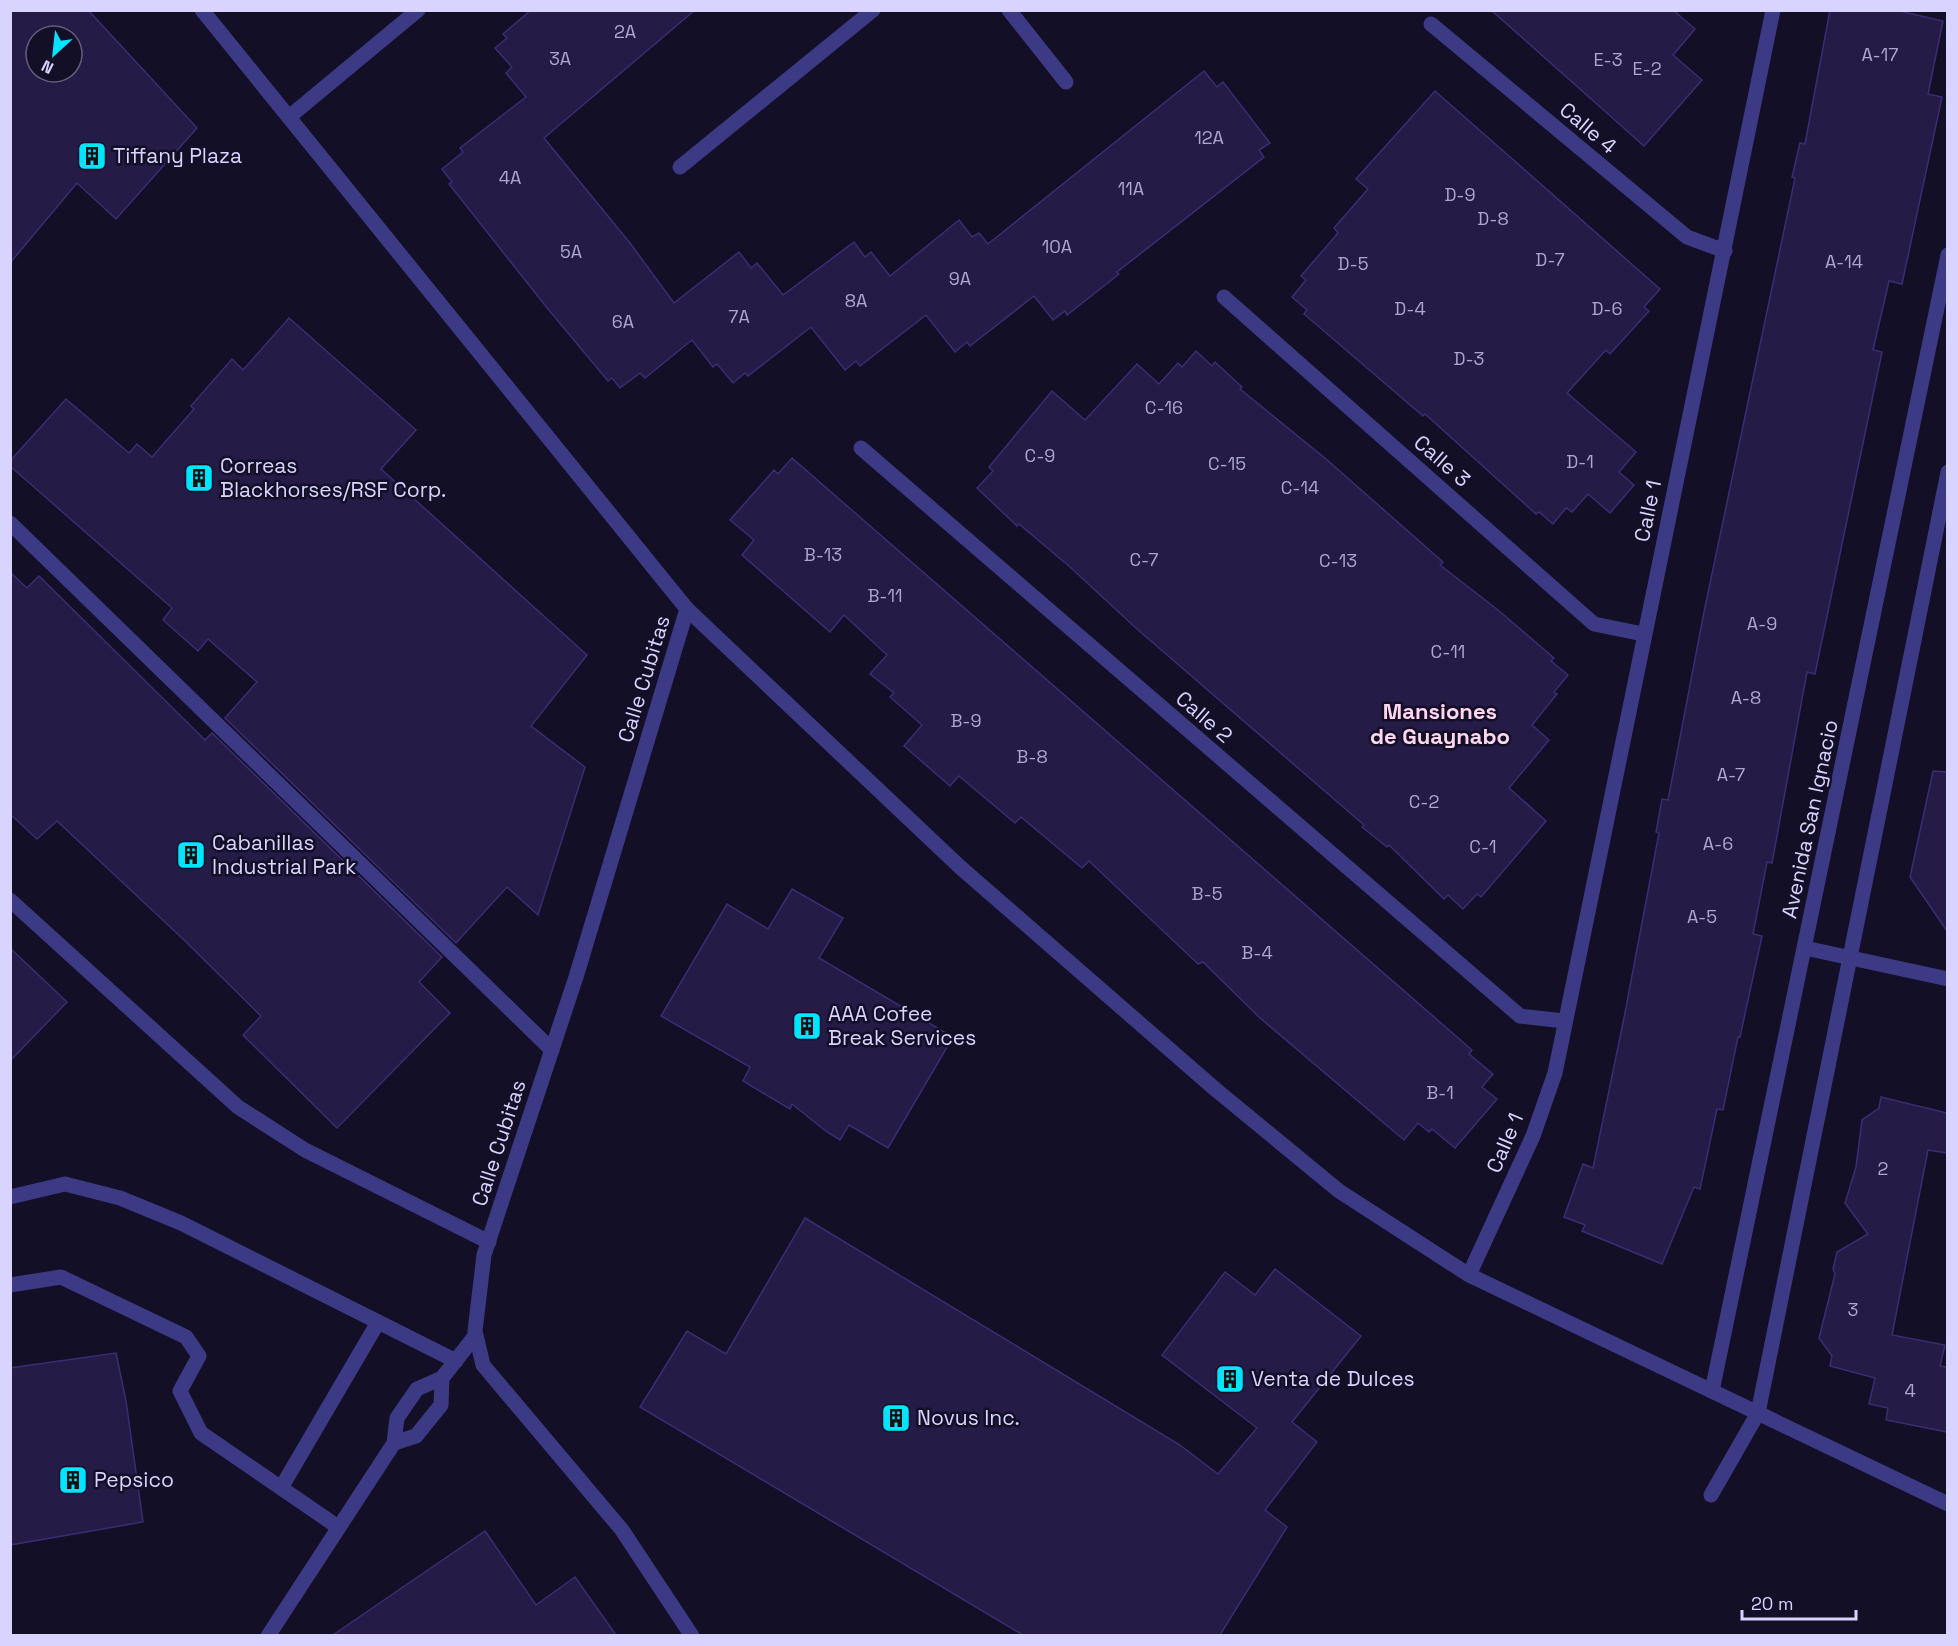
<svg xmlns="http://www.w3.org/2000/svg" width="1958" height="1646" font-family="'Space Grotesk',sans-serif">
	<rect width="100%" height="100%" fill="#130f26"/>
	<g fill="#241b47" stroke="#3b2d73" stroke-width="1.5" fill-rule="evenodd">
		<path d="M 10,10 L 88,10 L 197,128 L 116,219 L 77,183 L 10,263 ZM 36,36 L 72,36 L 72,72 L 36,72 Z"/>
		<path d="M 531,10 L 695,10 L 544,138 L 630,243 L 674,303 L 739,252 L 751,268 L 757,263 L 783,295 L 854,242 L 865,257 L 871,252 L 890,276 L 959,220 L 972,237 L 979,233 L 988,244 L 1204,71 L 1217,87 L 1223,82 L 1270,143 L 1259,150 L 1264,157 L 1117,272 L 1119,274 L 1067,315 L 1065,311 L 1053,320 L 1034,296 L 970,346 L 967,342 L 955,352 L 926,315 L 860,366 L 856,361 L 845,370 L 811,327 L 748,376 L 745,373 L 733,383 L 717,364 L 713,367 L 692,340 L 645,378 L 640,373 L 620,388 L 612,378 L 608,381 L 548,309 L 449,184 L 452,182 L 442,169 L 463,152 L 460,148 L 526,97 L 506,73 L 512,67 L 495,48 L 507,38 L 503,34 Z"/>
		<path d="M 1491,10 L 1673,10 L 1695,29 L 1673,55 L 1702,80 L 1644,146 Z"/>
		<path d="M 1830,10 L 1895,10 L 1943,21 L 1928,94 L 1942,97 L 1902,284 L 1889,281 L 1873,350 L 1882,352 L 1815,674 L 1807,672 L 1772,863 L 1767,862 L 1753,934 L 1762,936 L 1740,1037 L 1738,1037 L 1723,1110 L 1717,1109 L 1700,1189 L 1694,1187 L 1662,1264 L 1582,1231 L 1585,1225 L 1564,1217 L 1583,1164 L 1593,1168 L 1624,1018 L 1659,833 L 1656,832 L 1662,799 L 1668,800 L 1704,612 L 1795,178 L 1792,177 L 1800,143 L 1805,144 Z"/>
		<path d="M 1435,91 L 1660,289 L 1644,307 L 1649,311 L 1610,354 L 1606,350 L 1567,393 L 1636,452 L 1619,472 L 1634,485 L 1610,513 L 1588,494 L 1572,512 L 1566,508 L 1553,524 L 1539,512 L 1536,514 L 1425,414 L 1423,416 L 1304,314 L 1307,310 L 1292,297 L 1306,280 L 1301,276 L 1338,233 L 1334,228 L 1368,189 L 1356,179 Z"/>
		<path d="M 289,318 L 416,430 L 381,469 L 587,655 L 531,726 L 585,767 L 538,915 L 507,887 L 456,943 L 225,718 L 257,682 L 208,639 L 198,651 L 163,620 L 172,608 L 10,466 L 10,461 L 66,399 L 129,453 L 137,444 L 152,457 L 194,409 L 191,406 L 232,359 L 243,370 Z"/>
		<path d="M 1196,351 L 1212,366 L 1215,362 L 1242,387 L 1240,389 L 1326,459 L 1443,562 L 1440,565 L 1498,610 L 1554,658 L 1551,661 L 1568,675 L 1554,692 L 1557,694 L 1532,725 L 1549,740 L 1509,788 L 1546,821 L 1481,897 L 1477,894 L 1463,909 L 1448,895 L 1444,899 L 1389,845 L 1387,847 L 1362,827 L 1364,825 L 1137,629 L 1070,567 L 1019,524 L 1017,526 L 977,488 L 993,471 L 989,467 L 1052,391 L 1085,420 L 1137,364 L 1159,384 L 1178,363 L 1182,367 Z"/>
		<path d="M 792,458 L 1472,1050 L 1469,1054 L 1493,1074 L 1482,1087 L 1497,1099 L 1455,1148 L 1432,1129 L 1429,1132 L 1418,1123 L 1404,1140 L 1260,1018 L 1203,962 L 1198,964 L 1089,861 L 1082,868 L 1021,817 L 1015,823 L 959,776 L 950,786 L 904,746 L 922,725 L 890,697 L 894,693 L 870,674 L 887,655 L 844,615 L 830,632 L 742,555 L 754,540 L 730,520 L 774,470 L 778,474 Z"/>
		<path d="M 10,572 L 27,588 L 39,576 L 205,740 L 212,733 L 442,957 L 419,982 L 450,1013 L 337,1128 L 243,1035 L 261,1016 L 183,939 L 57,821 L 37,839 L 10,814 Z"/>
		<path d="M 1933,771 L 1947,772 L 1947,931 L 1910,877 Z"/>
		<path d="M 792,889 L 843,918 L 819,958 L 953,1037 L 888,1148 L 849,1125 L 840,1140 L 827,1132 L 792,1104 L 790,1109 L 743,1081 L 750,1067 L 661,1016 L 727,904 L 768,929 Z"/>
		<path d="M 10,948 L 67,1002 L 10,1061 Z"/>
		<path d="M 1881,1097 L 1947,1113 L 1947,1153 L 1928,1150 L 1892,1335 L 1945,1345 L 1940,1366 L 1947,1367 L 1947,1432 L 1886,1420 L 1888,1408 L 1869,1404 L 1875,1378 L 1830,1366 L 1832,1356 L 1819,1338 L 1835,1274 L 1833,1269 L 1837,1252 L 1868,1234 L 1845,1203 L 1856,1167 L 1862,1120 L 1879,1108 Z"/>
		<path d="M 805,1218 L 1180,1445 L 1218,1474 L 1257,1428 L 1162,1355 L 1225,1272 L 1255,1295 L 1275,1269 L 1361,1336 L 1292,1422 L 1317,1442 L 1265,1510 L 1287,1527 L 1220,1635 L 1023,1635 L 640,1407 L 687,1331 L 726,1354 Z"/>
		<path d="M 116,1353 L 126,1401 L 143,1522 L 10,1545 L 10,1368 Z"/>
		<path d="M 485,1531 L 536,1605 L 575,1577 L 616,1635 L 333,1635 Z"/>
	</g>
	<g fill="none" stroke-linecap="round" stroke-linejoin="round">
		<g stroke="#3d3a85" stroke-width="15">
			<path d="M 10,523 L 552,1050"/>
			<path d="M 10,900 L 238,1107 L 305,1150 L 489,1242"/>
			<path d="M 10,1197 L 65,1184 L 120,1198 L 181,1223 L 456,1361"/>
			<path d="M 10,1285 L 61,1277 L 186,1337 L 199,1356 L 180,1391 L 201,1433 L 338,1527"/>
			<path d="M 442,1378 L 441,1405 L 416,1436 L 394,1443 L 397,1418 L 417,1389 L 442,1378 L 475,1336"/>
			<path d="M 281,1488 L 377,1324"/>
			<path d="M 1711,1495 L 1758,1413"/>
			<path d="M 268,1636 L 394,1443"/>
		</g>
		<g stroke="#3d3a85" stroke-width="15">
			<path d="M 202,10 L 687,609 L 960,867 L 1215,1089 L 1339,1191 L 1469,1275 L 1948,1504"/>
			<path d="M 1009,10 L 1066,82"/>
			<path d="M 1431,24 L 1687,237 L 1725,251"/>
			<path d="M 289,117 L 418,10"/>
			<path d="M 680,167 L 873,10"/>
			<path d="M 1224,297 L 1594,624 L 1643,634"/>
			<path d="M 861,448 L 1520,1016 L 1564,1021"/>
			<path d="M 687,609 L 576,977 L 484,1255 L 475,1331 L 483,1365 L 622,1530 L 692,1636"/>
			<path d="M 1805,948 L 1948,979"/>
			<path d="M 1469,1275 L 1533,1136 L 1555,1073 L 1773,10"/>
			<path d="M 1712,1391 L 1948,255"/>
			<path d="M 1758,1413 L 1948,472"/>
		</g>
	</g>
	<defs>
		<g id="building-square" transform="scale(1.5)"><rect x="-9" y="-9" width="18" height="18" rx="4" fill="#00e5ff" stroke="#130f26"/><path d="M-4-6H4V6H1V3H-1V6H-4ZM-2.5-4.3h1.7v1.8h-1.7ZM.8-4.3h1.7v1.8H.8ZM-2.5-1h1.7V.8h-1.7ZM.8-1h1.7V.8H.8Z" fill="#111"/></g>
	</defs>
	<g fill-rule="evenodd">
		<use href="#building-square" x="92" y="156"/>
		<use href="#building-square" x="199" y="478"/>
		<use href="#building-square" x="191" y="855"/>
		<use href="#building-square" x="807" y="1026"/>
		<use href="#building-square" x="1230" y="1379"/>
		<use href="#building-square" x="896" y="1418"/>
		<use href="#building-square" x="73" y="1480"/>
	</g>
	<g text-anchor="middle" stroke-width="5" stroke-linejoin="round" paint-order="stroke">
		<g font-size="18" fill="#aca6d1">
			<text x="625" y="38">2A</text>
			<text x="1880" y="61">A-17</text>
			<text x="560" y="65">3A</text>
			<text x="1608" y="66">E-3</text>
			<text x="1647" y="75">E-2</text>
			<text x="1209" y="144">12A</text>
			<text x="510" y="184">4A</text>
			<text x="1131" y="195">11A</text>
			<text x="1460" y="201">D-9</text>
			<text x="1493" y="225">D-8</text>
			<text x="1057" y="253">10A</text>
			<text x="571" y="258">5A</text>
			<text x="1550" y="266">D-7</text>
			<text x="1844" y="268">A-14</text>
			<text x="1353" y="270">D-5</text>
			<text x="960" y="285">9A</text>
			<text x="856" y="307">8A</text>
			<text x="1410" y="315">D-4</text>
			<text x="1607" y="315">D-6</text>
			<text x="739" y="323">7A</text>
			<text x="623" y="328">6A</text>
			<text x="1469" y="365">D-3</text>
			<text x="1164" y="414">C-16</text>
			<text x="1040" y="462">C-9</text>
			<text x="1580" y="468">D-1</text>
			<text x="1227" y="470">C-15</text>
			<text x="1300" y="494">C-14</text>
			<text x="823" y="561">B-13</text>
			<text x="1144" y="566">C-7</text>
			<text x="1338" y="567">C-13</text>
			<text x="885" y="602">B-11</text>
			<text x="1762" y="630">A-9</text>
			<text x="1448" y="658">C-11</text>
			<text x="1746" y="704">A-8</text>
			<text x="966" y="727">B-9</text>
			<text x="1032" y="763">B-8</text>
			<text x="1731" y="781">A-7</text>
			<text x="1424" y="808">C-2</text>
			<text x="1718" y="850">A-6</text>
			<text x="1483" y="853">C-1</text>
			<text x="1207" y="900">B-5</text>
			<text x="1702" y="923">A-5</text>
			<text x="1257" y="959">B-4</text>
			<text x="1440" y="1099">B-1</text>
			<text x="1883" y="1175">2</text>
			<text x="1853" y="1316">3</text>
			<text x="1910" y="1397">4</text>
		</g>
		<g font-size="21" fill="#d9d4ff" stroke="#130f26">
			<text transform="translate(1588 128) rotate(40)" y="7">Calle 4</text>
			<text transform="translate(1442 461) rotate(41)" y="7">Calle 3</text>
			<text transform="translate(1648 511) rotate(-78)" y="7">Calle 1</text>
			<text transform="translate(644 679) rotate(-73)" y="7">Calle Cubitas</text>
			<text transform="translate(1204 717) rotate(41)" y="7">Calle 2</text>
			<text transform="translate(1810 819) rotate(-78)" y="7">Avenida San Ignacio</text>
			<text transform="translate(499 1143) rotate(-72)" y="7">Calle Cubitas</text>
			<text transform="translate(1505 1143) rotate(-67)" y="7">Calle 1</text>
		</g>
		<g font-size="21" fill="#d9d4ff" stroke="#130f26" text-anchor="start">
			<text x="113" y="163">Tiffany Plaza</text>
			<text x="220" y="473">Correas<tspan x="220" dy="24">Blackhorses/RSF Corp.</tspan></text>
			<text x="212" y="850">Cabanillas<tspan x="212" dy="24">Industrial Park</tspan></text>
			<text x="828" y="1021">AAA Cofee<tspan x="828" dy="24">Break Services</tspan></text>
			<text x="1251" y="1386">Venta de Dulces</text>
			<text x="917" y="1425">Novus Inc.</text>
			<text x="94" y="1487">Pepsico</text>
		</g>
		<g font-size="22" font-weight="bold" fill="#ffd6f0" stroke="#130f26">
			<text x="1440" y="719">Mansiones<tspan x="1440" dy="25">de Guaynabo</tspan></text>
		</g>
	</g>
	<rect width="1958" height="1646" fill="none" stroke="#d9d4ff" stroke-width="24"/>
	<g transform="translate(54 54) rotate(207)"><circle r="28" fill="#130f26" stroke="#625e7d" stroke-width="1.5"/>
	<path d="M0-4.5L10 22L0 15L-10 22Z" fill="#00e5ff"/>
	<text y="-9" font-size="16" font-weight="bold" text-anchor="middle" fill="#d9d4ff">N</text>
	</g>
	<path d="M1742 1610v9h114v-9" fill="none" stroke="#d9d4ff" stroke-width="3"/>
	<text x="1751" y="1610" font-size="18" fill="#d9d4ff" stroke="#130f26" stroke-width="4.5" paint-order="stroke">20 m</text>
</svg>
